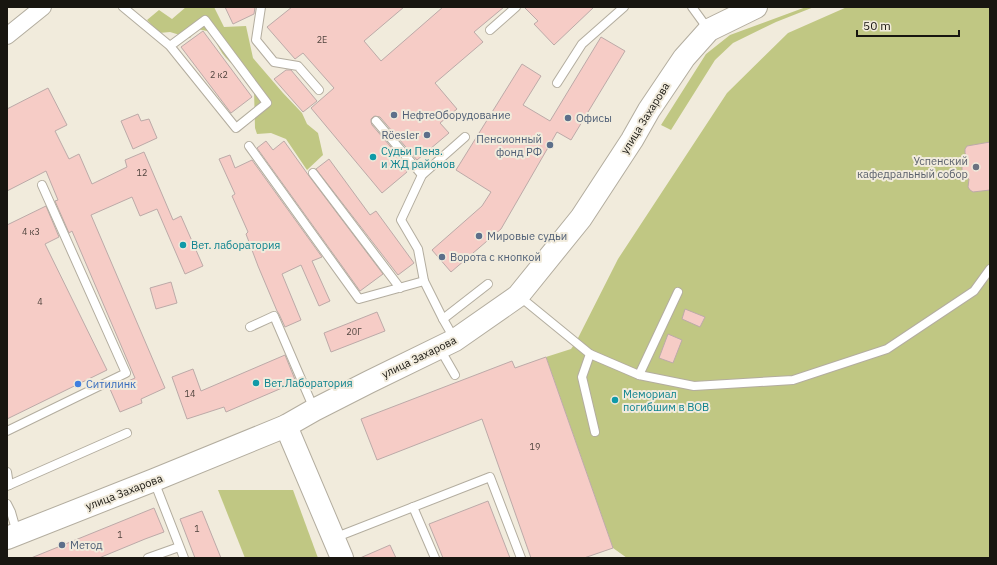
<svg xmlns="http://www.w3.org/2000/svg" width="997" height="565" font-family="'IBM Plex Sans',sans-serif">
	<rect width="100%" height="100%" fill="#f1ebdc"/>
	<g fill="#c0c783">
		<path d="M 186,7 L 214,7 L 224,27 L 246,26 L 253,58 L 283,93 L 302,113 L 307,124 L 318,133 L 323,155 L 307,170 L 286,139 L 271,133 L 257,134 L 255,128 L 254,90 L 243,78 L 240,69 C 224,60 218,48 212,32 L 197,29 L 190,38 L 170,32 L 159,33 L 147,20 L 159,10 L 172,19 Z"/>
		<path d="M 806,7 L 814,7 L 776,22 L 733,43 L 715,60 L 671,130 L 661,125 L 706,54 L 730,35 Z"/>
		<path d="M 847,7 L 990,7 L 990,558 L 627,558 L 613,548 L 546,357 L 571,349 L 576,342 L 618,259 L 727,93 L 788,33 Z"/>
		<path d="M 218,490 L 293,490 L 318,558 L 245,558 Z"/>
	</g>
	<g fill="#f6ccc6" stroke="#bcaaa8">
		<path d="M 225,7 L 255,7 L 254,14 L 233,24 Z"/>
		<path d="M 292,7 L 404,7 L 364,41 L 381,61 L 443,7 L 504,7 L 474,32 L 483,42 L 435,83 L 457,109 L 440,123 L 449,133 L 417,160 L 380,117 L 375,116 L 373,117 L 371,119 L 371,122 L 372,125 L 408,167 L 406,170 L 407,172 L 382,193 L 311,108 L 334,88 L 303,53 L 295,59 L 267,27 Z"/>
		<path d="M 524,7 L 594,7 L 554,45 L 534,24 L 538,21 Z"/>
		<path d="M 203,31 L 252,97 L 231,113 L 181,47 Z"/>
		<path d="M 601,37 L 625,51 L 571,140 L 557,132 L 501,229 L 451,272 L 432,250 L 482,206 L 491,192 L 456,170 L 522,64 L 541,76 L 523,105 L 550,121 Z"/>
		<path d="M 286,70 L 291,70 L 317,101 L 303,112 L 274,79 Z"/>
		<path d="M 48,88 L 67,125 L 55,131 L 69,159 L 79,154 L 92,184 L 127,167 L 125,160 L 144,152 L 173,220 L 181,216 L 203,266 L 185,274 L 157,209 L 140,216 L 132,197 L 91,215 L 165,388 L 141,399 L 142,403 L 120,412 L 110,389 L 135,378 L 72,231 L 69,233 L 55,201 L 58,200 L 46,171 L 7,191 L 7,109 Z"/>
		<path d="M 138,114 L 141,121 L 149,119 L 157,138 L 133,149 L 121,121 Z"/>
		<path d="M 266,141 L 273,150 L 284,141 L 309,176 L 383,274 L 360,291 L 257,148 Z"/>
		<path d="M 990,142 L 990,190 L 973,192 L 970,190 L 968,187 L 969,179 L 964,175 L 962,170 L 962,165 L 967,157 L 965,153 L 965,149 L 967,146 Z"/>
		<path d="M 230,155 L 235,168 L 252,160 L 322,257 L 312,261 L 330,301 L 319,306 L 301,265 L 282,274 L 301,320 L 285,327 L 279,314 L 277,311 L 258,266 L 246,234 L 248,232 L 232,196 L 235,194 L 219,159 Z"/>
		<path d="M 329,159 L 370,215 L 376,211 L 414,263 L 398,275 L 316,169 Z"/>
		<path d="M 46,206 L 59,237 L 45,244 L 107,370 L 7,419 L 7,225 Z"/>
		<path d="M 171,282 L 177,303 L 156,309 L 150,288 Z"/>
		<path d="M 685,309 L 705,317 L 700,327 L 682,319 Z"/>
		<path d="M 377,312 L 385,331 L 331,352 L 324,333 Z"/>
		<path d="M 668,334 L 682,340 L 673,363 L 659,358 Z"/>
		<path d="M 285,355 L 296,382 L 226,412 L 224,407 L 187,419 L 172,377 L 193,369 L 201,391 Z"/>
		<path d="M 546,357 L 613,548 L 584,558 L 531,558 L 482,419 L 377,460 L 361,419 L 512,361 L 515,368 Z"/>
		<path d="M 488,501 L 510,558 L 443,558 L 429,524 Z"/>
		<path d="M 154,508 L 164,532 L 145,539 L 99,558 L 31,558 Z"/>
		<path d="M 202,511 L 221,558 L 195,558 L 180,519 Z"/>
		<path d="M 390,545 L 396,558 L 360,558 Z"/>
	</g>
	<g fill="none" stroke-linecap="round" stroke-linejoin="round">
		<g stroke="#b3ad9f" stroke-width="10">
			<g id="service">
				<path d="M 123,7 L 170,46 L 236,128 L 267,103 L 205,20 L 170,46"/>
				<path d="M 261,7 L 256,40 L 274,62 L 298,66 L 319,90"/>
				<path d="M 692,7 L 708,29"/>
				<path d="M 490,30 L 516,7"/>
				<path d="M 557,83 L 582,44 L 624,7"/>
				<path d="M 376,121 L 422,175"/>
				<path d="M 249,146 L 359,299 L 424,281 L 443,319 L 455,340"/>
				<path d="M 313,173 L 400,288"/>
				<path d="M 424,281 L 418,249 L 401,220 L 422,175 L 465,137"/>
				<path d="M 519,296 L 590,354 L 639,375 L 694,386 L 793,380 L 887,349 L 974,291 L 990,269"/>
				<path d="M 443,319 L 488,284"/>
				<path d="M 250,327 L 274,316 L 314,409"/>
				<path d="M 440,349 L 455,375"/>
				<path d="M 590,354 L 582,377 L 595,432"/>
				<path d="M 639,375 L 678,292"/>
				<path d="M 7,431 L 126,373 L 42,185"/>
				<path d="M 7,472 L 9,485"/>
				<path d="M 154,481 L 184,558"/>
				<path d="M 7,486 L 127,433"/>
				<path d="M 7,504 L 11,512 L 17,533"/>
				<path d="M 413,507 L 435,558"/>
				<path d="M 334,538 L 490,477 L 521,558"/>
				<path d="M 148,558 L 179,547"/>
			</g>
		</g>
		<g stroke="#b3ad9f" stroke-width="18">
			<path id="minor" d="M 7,36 L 43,7"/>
		</g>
		<g stroke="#b3ad9f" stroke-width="24">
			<g id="secondary">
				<path d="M 286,426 L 342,558"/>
				<path d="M 7,538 L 154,480 L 286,426 L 314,410 L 369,382 L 455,340 L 518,296 L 581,218 L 632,140 L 649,110 L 684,58 L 709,30 L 756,7"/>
			</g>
		</g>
		<use href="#service" stroke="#fff" stroke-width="8"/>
		<use href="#minor" stroke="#fff" stroke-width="16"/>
		<use href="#secondary" stroke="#fff" stroke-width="22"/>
	</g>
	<g fill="#5c6f8a" stroke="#f1ebdc" stroke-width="1.5">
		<circle cx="394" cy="115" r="4"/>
		<circle cx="568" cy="118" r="4"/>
		<circle cx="427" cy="135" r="4"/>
		<circle cx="550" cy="145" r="4"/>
		<circle cx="479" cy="236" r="4"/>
		<circle cx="442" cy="257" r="4"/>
		<circle cx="62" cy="545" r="4"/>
	</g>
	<g fill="#0f9aa8" stroke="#f1ebdc" stroke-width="1.5">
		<circle cx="373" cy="157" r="4"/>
		<circle cx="183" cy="245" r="4"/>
		<circle cx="256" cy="383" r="4"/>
		<circle cx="615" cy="400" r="4"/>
	</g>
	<circle fill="#6b7280" stroke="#f1ebdc" stroke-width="1.5" cx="976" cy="167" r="4"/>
	<circle fill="#3f7fe0" stroke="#f1ebdc" stroke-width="1.5" cx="78" cy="384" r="4"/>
	<g text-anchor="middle" stroke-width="4" stroke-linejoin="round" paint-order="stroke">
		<g font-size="9" fill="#50443e">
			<text x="322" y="43">2Е</text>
			<text x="219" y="78">2 к2</text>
			<text x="142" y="176">12</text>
			<text x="31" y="235">4 к3</text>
			<text x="40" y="305">4</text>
			<text x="354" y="335">20Г</text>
			<text x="190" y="397">14</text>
			<text x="535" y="450">19</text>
			<text x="197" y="532">1</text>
			<text x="120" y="538">1</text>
		</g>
		<g font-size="11" fill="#4e5e75" stroke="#f1ebdc" text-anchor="start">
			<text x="402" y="119">НефтеОборудование</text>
			<text x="576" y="122">Офисы</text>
			<text x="419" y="139" text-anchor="end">Röesler</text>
			<text x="542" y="143" text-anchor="end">Пенсионный<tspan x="542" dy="13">фонд РФ</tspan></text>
			<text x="487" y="240">Мировые судьи</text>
			<text x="450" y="261">Ворота с кнопкой</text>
			<text x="70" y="549">Метод</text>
		</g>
		<g font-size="11" fill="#181610" stroke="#f1ebdc">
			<text transform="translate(645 118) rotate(-58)" y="4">улица Захарова</text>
			<text transform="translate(419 357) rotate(-26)" y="4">улица Захарова</text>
			<text transform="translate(124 492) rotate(-21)" y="4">улица Захарова</text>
		</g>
		<g font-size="11" fill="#0d838f" stroke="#f1ebdc" text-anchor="start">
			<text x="381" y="155">Судьи Пенз.<tspan x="381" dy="13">и ЖД районов</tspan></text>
			<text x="191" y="249">Вет. лаборатория</text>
			<text x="264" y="387">Вет.Лаборатория</text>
			<text x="623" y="398">Мемориал<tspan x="623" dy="13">погибшим в ВОВ</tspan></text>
		</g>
		<g font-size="11" fill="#5b616d" stroke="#f1ebdc" text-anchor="end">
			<text x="968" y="165">Успенский<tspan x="968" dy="13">кафедральный собор</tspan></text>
		</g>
		<g font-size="11" fill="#366cbe" stroke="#f1ebdc" text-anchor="start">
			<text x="86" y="388">Ситилинк</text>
		</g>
	</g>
	<rect width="997" height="565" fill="none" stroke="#181610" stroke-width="16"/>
	<path d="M857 30v6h102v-6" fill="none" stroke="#181610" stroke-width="2"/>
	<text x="863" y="30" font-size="12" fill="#181610" stroke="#f1ebdc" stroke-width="3" paint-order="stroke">50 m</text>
</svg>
